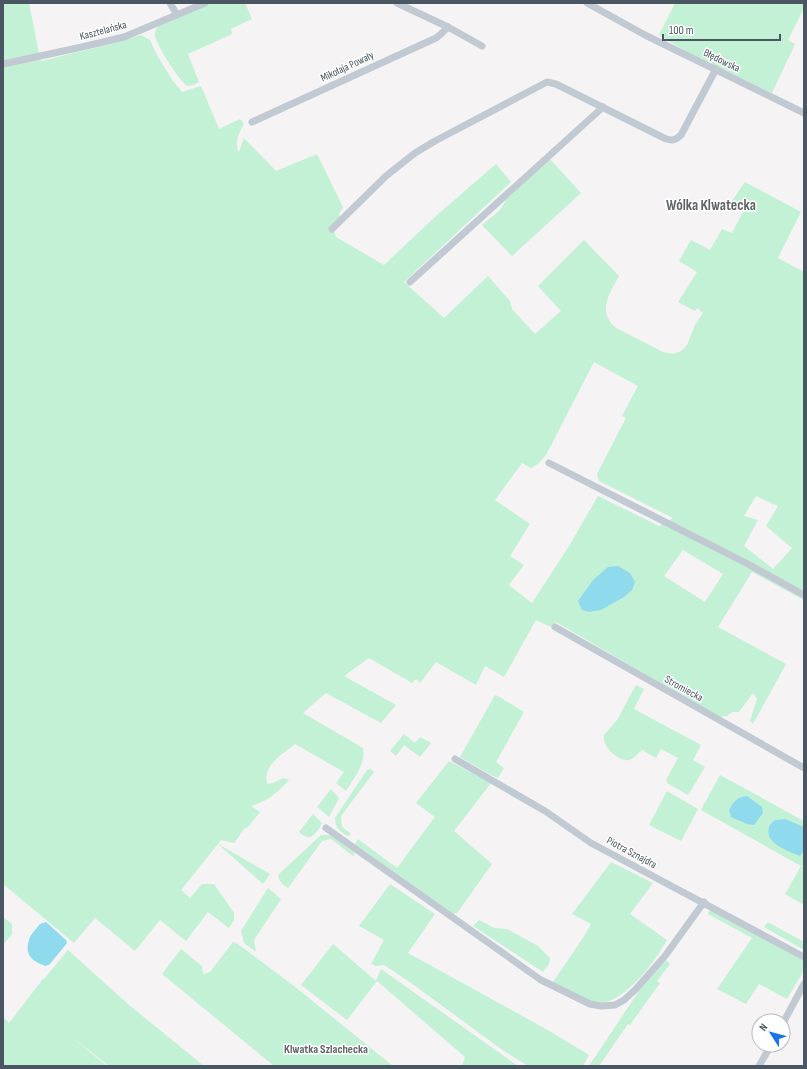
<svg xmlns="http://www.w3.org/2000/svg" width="807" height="1069" font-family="'Sofia Sans Condensed',sans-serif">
	<rect width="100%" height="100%" fill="#f5f3f3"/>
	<g fill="#c3f1d5" fill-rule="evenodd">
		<path d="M 3,3 L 29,3 L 38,49 L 41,61 L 103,46 L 141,35 L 150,40 L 158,57 L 173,81 L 182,92 L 201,86 L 219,129 L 240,119 L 244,124 C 239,132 234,144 239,152 L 244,138 L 276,171 L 317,154 L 343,207 L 339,214 L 343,222 L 334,230 L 336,237 L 384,265 L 436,216 L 496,164 L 511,182 L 404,282 L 444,318 L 488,276 L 510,301 L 512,309 L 535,334 L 561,311 L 538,286 L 584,240 L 619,276 C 609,294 597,312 616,328 L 663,352 L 673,354 L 681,351 L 687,345 L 695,325 L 703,313 L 697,308 L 695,311 L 678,302 L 697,272 L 679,261 L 691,240 L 710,250 L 722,229 L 732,233 L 745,208 L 732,201 L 745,182 L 801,212 L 778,258 L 804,272 L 804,600 L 752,572 L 718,627 L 786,664 L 753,724 L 750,721 L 757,699 L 753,693 L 739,712 L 732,712 L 727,716 L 719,717 L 556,622 L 551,627 L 536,620 L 504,677 L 485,666 L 476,685 L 436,662 L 420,683 L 416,679 L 412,683 L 369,658 L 344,676 L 396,705 L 381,723 L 326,693 L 303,713 L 363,748 C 366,764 354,778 346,791 L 336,783 L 344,772 L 295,744 C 282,755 263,764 267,784 L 273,783 L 284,778 L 289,780 C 277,793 268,801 251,806 L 260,812 L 247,828 L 244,829 L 234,843 L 221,840 L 218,844 L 270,874 L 263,884 L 218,844 L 181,890 L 190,898 L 202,884 L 214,884 L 234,913 L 234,920 L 229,928 L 208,912 L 186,941 L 160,920 L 135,951 L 95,918 L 74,943 L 3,884 ZM 594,362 L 638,386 L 622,416 L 626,418 L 597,474 L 599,481 L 673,518 L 659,526 L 598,496 L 569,546 L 532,603 L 509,585 L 524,565 L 510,556 L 530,524 L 495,500 L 522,463 L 531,468 L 538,464 L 546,455 ZM 756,496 L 778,506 L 766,526 L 792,548 L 773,569 L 744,546 L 758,520 L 744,516 ZM 683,550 L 723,574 L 705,602 L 664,576 Z"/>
		<path d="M 212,3 L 245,3 L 252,19 L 231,29 L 232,34 L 188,54 L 199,82 L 193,85 L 187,86 C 179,80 156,45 155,35 C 155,31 156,29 158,26 Z"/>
		<path d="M 675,3 L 804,3 L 804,8 L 788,40 L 795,44 L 772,93 L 690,54 L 659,35 Z"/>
		<path d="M 549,158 L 581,193 L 512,256 L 482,225 L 500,210 L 506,200 Z"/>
		<path d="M 636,685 L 644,689 L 634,709 L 701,745 L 693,760 L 705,767 L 688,795 L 667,783 L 666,780 L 678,758 L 661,749 L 656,758 L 642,750 C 638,753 634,759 629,760 C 619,762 601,746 604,735 L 617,720 Z"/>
		<path d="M 495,695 L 498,696 L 524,712 L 496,762 L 504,768 L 498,778 L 491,775 L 460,757 Z"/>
		<path d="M 404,734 L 415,743 L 420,737 L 431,743 L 420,757 L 404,745 L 396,756 L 390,751 Z"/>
		<path d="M 449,761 L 491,783 L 454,831 L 492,864 L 457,913 L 453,914 L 355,844 L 358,839 L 397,868 L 435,817 L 416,803 Z"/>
		<path d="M 371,769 L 374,772 L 341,816 L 342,827 L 351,834 L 348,836 C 339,831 335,827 335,818 L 367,770 Z"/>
		<path d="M 720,775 L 804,821 L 804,863 L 802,866 L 804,867 L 804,905 L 785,894 L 801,866 L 701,810 Z"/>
		<path d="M 331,789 L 339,798 L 329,817 L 317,807 Z"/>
		<path d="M 667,791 L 698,809 L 681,841 L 649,825 Z"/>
		<path d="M 313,814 L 322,823 C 320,828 314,838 308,837 C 305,837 301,834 299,832 Z"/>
		<path d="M 321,835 L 331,835 L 355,853 L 353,856 L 331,839 L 322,841 L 288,888 L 282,884 L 278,877 L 279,874 Z"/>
		<path d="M 611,862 L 653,883 L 630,914 L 667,940 C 655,961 621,1010 592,1002 C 582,999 564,988 553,982 L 583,938 L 591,924 L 572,914 Z"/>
		<path d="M 390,884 L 435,914 L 408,953 L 546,1029 L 589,1055 L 583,1066 L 528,1066 L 501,1049 L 411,983 L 384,965 L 376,966 L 371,964 L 384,940 L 359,926 Z"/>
		<path d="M 268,888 L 281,899 L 254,940 L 256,952 L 244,943 L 241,931 Z"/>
		<path d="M 710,909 L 804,960 L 804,970 L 787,999 L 759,984 L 746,1004 L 717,989 L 752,938 L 708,914 Z"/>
		<path d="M 3,917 L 12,924 L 12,934 L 3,945 Z"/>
		<path d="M 479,920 L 494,928 L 507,929 L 538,946 L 550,958 L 549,964 L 543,972 L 473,926 Z"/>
		<path d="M 768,922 L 804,942 L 804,950 L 764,927 Z"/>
		<path d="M 233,942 L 238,944 L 294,986 L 393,1066 L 274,1066 L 162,974 L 181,949 L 202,966 L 203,974 L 210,972 Z"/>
		<path d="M 333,944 L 376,981 L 381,969 L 518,1066 L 462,1066 L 465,1057 L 377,981 L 347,1020 L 301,985 Z"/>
		<path d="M 68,950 L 129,1005 L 204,1066 L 109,1066 L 69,1035 L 107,1066 L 3,1066 L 3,1017 L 9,1023 L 43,979 L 44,979 Z"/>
		<path d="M 666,960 L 670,964 L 657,981 L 660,983 L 630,1025 L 628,1024 L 599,1066 L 589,1066 L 641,988 Z"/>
	</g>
	<g fill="#90daee">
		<path d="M 618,566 L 630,573 L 635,582 L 632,590 L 624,597 L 601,610 L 589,612 L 582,610 L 578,601 L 593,580 L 608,567 Z"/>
		<path d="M 747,796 L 762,807 L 763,813 L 754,825 L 747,824 L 731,817 L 729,810 C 734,801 737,797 747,796 Z"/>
		<path d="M 785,819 L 804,827 C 804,837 807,849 800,856 C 789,851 764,844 769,827 C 769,825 773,822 775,820 Z"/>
		<path d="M 46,922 L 66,940 L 67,943 L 50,964 L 46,966 C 33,962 24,955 29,940 C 30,935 36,929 40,924 Z"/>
	</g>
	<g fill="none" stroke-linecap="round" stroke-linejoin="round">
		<g stroke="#c1cad2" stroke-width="7">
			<path d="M 170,3 L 177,15"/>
			<path d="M 397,3 L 448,27 L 482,46"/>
			<path d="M 587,3 L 645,35 L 804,113"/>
			<path d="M 3,64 L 82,47 L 124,37 L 205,3"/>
			<path d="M 252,122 L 436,38 L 441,34 L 448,27"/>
			<path d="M 332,229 L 386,176 L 415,153 L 435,141 L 547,82 L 556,84 L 666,139 C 673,141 676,140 681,135 L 716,69"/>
			<path d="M 410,282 L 603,107"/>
			<path d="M 549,463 L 746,563 L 804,595"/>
			<path d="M 555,627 L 804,768"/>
			<path d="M 455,759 L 545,811 L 591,843 L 804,957"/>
			<path d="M 326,828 L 541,980 L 590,1004 L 601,1006 L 615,1005 L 624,1000 L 635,990 L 665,956 L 704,902"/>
			<path d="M 783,1023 L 804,984"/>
			<path d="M 759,1066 L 771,1045"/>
		</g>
	</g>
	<g text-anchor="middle" stroke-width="3" stroke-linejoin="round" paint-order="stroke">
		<g font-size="11" fill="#4a5661" stroke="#fff">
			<text transform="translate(103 30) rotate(-15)" y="4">Kasztelańska</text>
			<text transform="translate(722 60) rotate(26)" y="4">Błędowska</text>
			<text transform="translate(347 66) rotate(-25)" y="4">Mikołaja Powały</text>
			<text transform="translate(684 688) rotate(29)" y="4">Stromiecka</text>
			<text transform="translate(632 852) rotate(28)" y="4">Piotra Sznajdra</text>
		</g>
		<g font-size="12" font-weight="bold" fill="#5f6368" stroke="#fff">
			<text x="326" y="1053">Klwatka Szlachecka</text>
		</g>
		<g font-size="15" font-weight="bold" fill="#5f6368" stroke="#fff">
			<text x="711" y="210">Wólka Klwatecka</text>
		</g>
	</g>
	<rect width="807" height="1069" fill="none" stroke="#4a5661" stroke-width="8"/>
	<g transform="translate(771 1033) rotate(306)"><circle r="19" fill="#ffffff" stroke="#b7bbc0"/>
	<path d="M0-3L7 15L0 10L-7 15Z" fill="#1a73e8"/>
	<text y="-6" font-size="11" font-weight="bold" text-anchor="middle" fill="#4a5661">N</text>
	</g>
	<path d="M663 34v6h117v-6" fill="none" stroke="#4a5661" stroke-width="2"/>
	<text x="669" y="34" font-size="12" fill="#4a5661" stroke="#ffffff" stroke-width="3" paint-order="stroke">100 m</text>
</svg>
